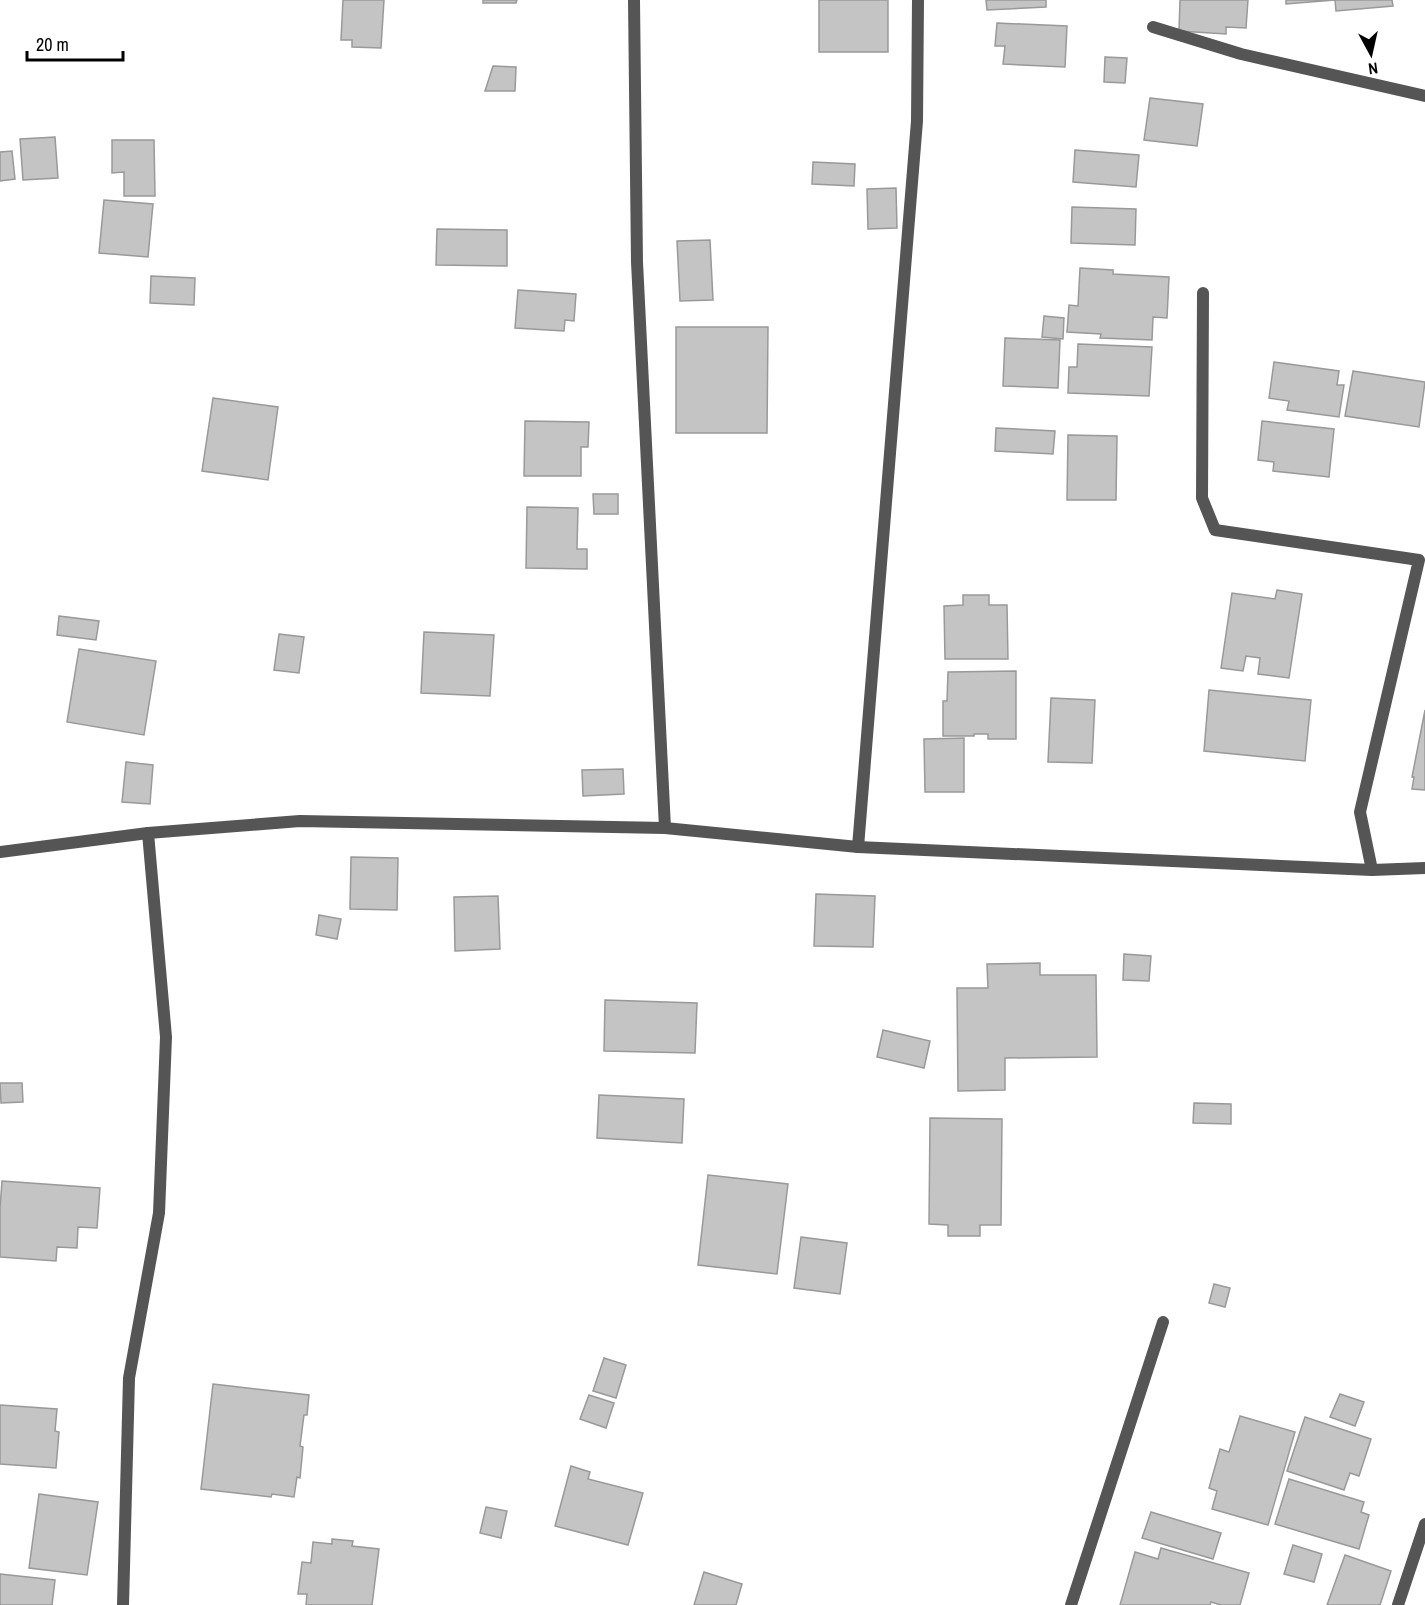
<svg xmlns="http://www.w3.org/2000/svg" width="1425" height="1605" font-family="'Archivo Narrow',sans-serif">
	<rect width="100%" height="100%" fill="#fff"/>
	<g fill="#c4c4c4" stroke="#999" stroke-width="1.5">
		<path d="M 343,0 L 384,0 L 381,48 L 352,47 L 352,40 L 341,40 Z"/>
		<path d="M 483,0 L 517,0 L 516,3 L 483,3 Z"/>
		<rect x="819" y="0" width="69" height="52"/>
		<path d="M 986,0 L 1046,0 L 1046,7 L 987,10 Z"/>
		<path d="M 1180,0 L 1248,0 L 1246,28 L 1226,27 L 1226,34 L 1179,31 Z"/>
		<path d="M 1286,0 L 1392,0 L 1393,6 L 1336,11 L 1335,0 L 1286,4 Z"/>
		<path d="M 997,23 L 1067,26 L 1065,67 L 1003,64 L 1005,46 L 995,46 Z"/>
		<path d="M 1105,57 L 1127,58 L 1125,83 L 1104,82 Z"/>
		<path d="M 493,66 L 516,67 L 515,91 L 485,91 Z"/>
		<path d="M 1150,98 L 1203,104 L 1197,146 L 1144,140 Z"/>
		<path d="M 55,137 L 58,178 L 23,180 L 20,139 Z"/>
		<path d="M 112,140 L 154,140 L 155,196 L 124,196 L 124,172 L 112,173 Z"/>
		<path d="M 1075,150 L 1139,155 L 1136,187 L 1073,182 Z"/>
		<path d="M 12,151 L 15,179 L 0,181 L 0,152 Z"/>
		<path d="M 813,162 L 855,164 L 854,186 L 812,184 Z"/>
		<path d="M 896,188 L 897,228 L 868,229 L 867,189 Z"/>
		<path d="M 104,200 L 153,204 L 148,257 L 99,253 Z"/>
		<path d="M 1072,207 L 1136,209 L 1135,245 L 1071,243 Z"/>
		<path d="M 437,229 L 507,230 L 507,266 L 436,265 Z"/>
		<path d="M 710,240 L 713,300 L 680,301 L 677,241 Z"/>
		<path d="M 1080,268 L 1113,270 L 1113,274 L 1169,277 L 1167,318 L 1153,317 L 1152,340 L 1100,338 L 1101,334 L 1067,332 L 1069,305 L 1078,306 Z"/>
		<path d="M 151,276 L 195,278 L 194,305 L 150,303 Z"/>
		<path d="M 518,290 L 576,294 L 574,321 L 565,320 L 564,331 L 515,328 Z"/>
		<path d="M 1044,316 L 1064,318 L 1063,339 L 1042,337 Z"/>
		<path d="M 676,327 L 768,327 L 767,433 L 676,433 Z"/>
		<path d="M 1005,338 L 1060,340 L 1058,388 L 1003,386 Z"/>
		<path d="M 1078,344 L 1152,347 L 1149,396 L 1068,393 L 1069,367 L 1077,367 Z"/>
		<path d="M 1274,362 L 1339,371 L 1337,385 L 1344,385 L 1339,417 L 1287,410 L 1289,401 L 1269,398 Z"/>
		<path d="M 1353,371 L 1425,382 L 1419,427 L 1345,416 Z"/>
		<path d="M 213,398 L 278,407 L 268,480 L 202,471 Z"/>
		<path d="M 525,421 L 589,422 L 588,447 L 581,447 L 581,476 L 524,476 Z"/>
		<path d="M 1262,421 L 1334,429 L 1329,477 L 1273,471 L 1274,462 L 1258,460 Z"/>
		<path d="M 996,428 L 1055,431 L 1053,454 L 995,451 Z"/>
		<path d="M 1068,435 L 1117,436 L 1116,500 L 1067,500 Z"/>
		<path d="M 593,494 L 618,494 L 618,514 L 594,514 Z"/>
		<path d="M 527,507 L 578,508 L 577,549 L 587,549 L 587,569 L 526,568 Z"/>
		<path d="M 1277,590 L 1302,594 L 1289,678 L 1258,674 L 1260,658 L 1246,656 L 1243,671 L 1221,668 L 1232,593 L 1275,599 Z"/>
		<path d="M 963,595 L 989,595 L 989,605 L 1007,605 L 1008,659 L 945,659 L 944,606 L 963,605 Z"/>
		<path d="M 59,616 L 99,621 L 96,640 L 57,635 Z"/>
		<path d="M 424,632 L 494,635 L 490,696 L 421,693 Z"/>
		<path d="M 279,634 L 304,637 L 299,673 L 274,670 Z"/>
		<path d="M 79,649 L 156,661 L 144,735 L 67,722 Z"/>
		<path d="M 1016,671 L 1016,739 L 988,739 L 988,734 L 974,734 L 974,736 L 943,736 L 943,701 L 947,701 L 948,672 Z"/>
		<path d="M 1209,690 L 1311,700 L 1305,761 L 1204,751 Z"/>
		<path d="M 1051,698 L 1095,700 L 1092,763 L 1048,762 Z"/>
		<path d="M 1425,710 L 1425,790 L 1412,789 L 1414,777 L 1412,777 Z"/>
		<path d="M 964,738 L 964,792 L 925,792 L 924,739 Z"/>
		<path d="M 126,762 L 153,765 L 150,804 L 122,802 Z"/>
		<path d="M 623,769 L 624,794 L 583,796 L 582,770 Z"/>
		<path d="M 351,857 L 398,858 L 397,910 L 350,909 Z"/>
		<path d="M 816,894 L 875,896 L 873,947 L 814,946 Z"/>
		<path d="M 498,896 L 500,949 L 455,951 L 454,897 Z"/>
		<path d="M 319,915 L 341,919 L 337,939 L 316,935 Z"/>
		<path d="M 1124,954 L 1151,956 L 1149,981 L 1123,980 Z"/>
		<path d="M 1040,963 L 1040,975 L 1096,975 L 1097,1057 L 1005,1058 L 1005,1090 L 958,1091 L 957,988 L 988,988 L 987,964 Z"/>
		<path d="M 605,1000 L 697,1003 L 695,1053 L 604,1051 Z"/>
		<path d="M 883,1030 L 930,1041 L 924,1068 L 877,1057 Z"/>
		<path d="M 0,1083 L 22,1083 L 23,1102 L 1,1103 Z"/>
		<path d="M 599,1095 L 684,1099 L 682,1143 L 597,1138 Z"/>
		<path d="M 1194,1103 L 1231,1104 L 1231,1124 L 1193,1123 Z"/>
		<path d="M 930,1118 L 1002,1119 L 1001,1225 L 980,1225 L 980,1236 L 948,1236 L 948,1225 L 929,1224 Z"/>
		<path d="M 708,1175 L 788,1184 L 777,1274 L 698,1265 Z"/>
		<path d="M 2,1181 L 100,1188 L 97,1228 L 78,1227 L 77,1248 L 57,1247 L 56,1261 L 0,1257 L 0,1208 Z"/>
		<path d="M 801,1237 L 847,1243 L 840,1294 L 794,1288 Z"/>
		<path d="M 1214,1284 L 1230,1288 L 1225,1307 L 1209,1303 Z"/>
		<path d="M 604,1358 L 626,1365 L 616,1398 L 593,1391 Z"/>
		<path d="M 213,1384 L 309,1395 L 307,1415 L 304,1415 L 300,1446 L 303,1447 L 300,1478 L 297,1477 L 294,1497 L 272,1494 L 271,1497 L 201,1489 Z"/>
		<path d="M 1340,1394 L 1364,1402 L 1355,1426 L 1330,1417 Z"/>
		<path d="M 589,1395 L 614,1403 L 606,1428 L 580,1419 Z"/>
		<path d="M 0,1405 L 57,1409 L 55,1431 L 59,1432 L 56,1468 L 0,1464 Z"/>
		<path d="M 1240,1416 L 1295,1432 L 1268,1525 L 1212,1509 L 1217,1491 L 1209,1488 L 1220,1449 L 1229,1452 Z"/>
		<path d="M 1305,1417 L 1371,1439 L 1359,1476 L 1350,1473 L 1344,1490 L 1287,1471 Z"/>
		<path d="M 571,1466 L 590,1472 L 588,1479 L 643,1493 L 628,1545 L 555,1526 Z"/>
		<path d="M 1289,1479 L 1364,1502 L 1361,1512 L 1369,1515 L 1359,1549 L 1275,1524 Z"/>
		<path d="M 39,1494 L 98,1502 L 87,1575 L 29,1568 Z"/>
		<path d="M 486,1507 L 507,1511 L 501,1538 L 480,1533 Z"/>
		<path d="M 1151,1512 L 1221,1533 L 1213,1559 L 1142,1538 Z"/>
		<path d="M 332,1539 L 353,1541 L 352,1546 L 379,1549 L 372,1605 L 306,1605 L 307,1594 L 298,1594 L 302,1562 L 311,1563 L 313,1542 L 332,1544 Z"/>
		<path d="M 1293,1545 L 1322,1554 L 1314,1582 L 1284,1574 Z"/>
		<path d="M 1161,1548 L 1249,1573 L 1240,1605 L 1221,1605 L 1211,1602 L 1210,1605 L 1120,1605 L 1135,1552 L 1158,1559 Z"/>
		<path d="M 1345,1555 L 1391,1571 L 1380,1605 L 1327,1605 Z"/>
		<path d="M 704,1572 L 742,1584 L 736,1605 L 694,1605 Z"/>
		<path d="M 0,1574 L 55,1580 L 52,1605 L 0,1605 Z"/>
	</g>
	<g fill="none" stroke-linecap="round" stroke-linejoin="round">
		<g stroke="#555" stroke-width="12">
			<path d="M 634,0 L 637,262 L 665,828"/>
			<path d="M 1153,27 L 1241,54 L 1425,96"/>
			<path d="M 1203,293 L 1202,498 L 1215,530 L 1419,560 L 1360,812 L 1372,870"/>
			<path d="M 858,847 L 917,121 L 918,0"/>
			<path d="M 0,852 L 148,833 L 300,821 L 665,828 L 858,847 L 1372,870 L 1425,868"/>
			<path d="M 123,1605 L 129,1378 L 159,1213 L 166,1037 L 148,833"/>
			<path d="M 1071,1605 L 1163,1322"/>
			<path d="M 1398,1605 L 1425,1524"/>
		</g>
	</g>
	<g transform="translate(1371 54) rotate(172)" stroke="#ffffff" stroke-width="4.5" paint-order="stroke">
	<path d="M0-4.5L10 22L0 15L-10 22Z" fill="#000000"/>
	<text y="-9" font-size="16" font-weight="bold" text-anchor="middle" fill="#000000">N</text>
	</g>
	<path d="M27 51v9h96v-9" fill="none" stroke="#000000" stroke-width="3"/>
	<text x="36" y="51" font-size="18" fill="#000000" stroke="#ffffff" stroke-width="4.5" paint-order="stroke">20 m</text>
</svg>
